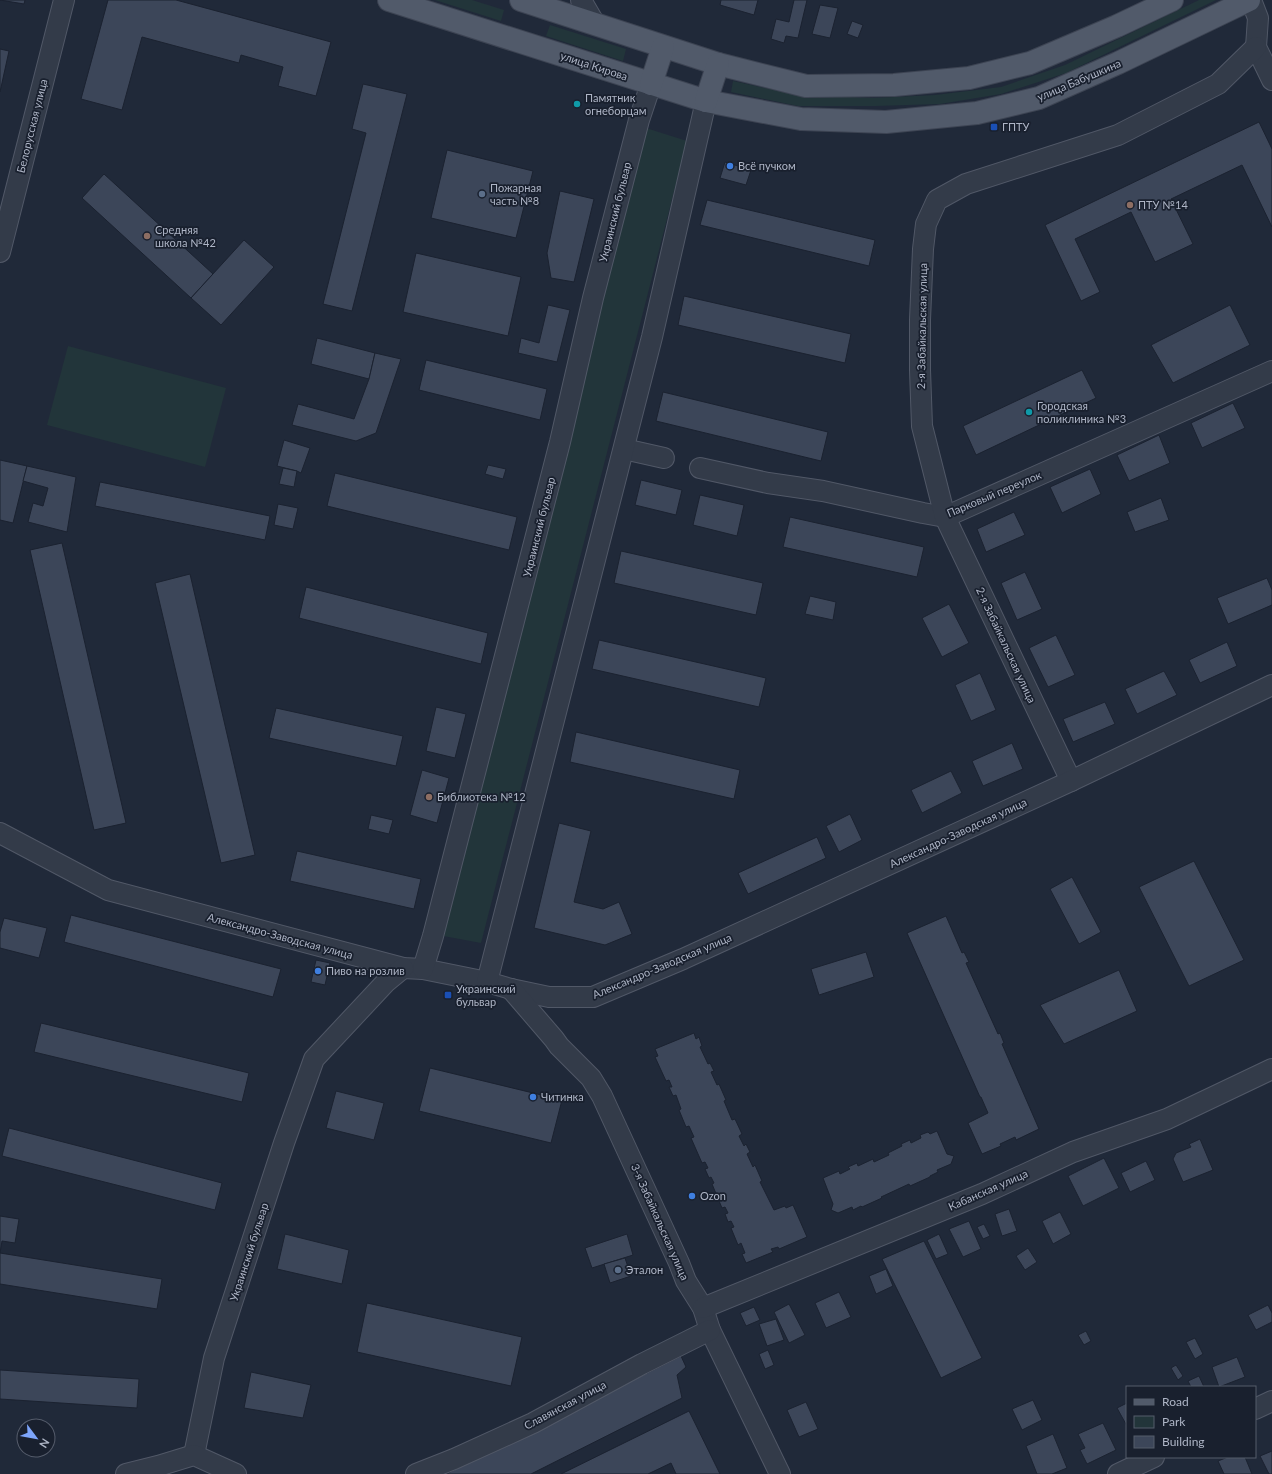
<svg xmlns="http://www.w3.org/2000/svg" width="1272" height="1474" font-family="Lato,sans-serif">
	<rect width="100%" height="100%" fill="#202939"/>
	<g fill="#22353a">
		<path d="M 435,0 L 472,0 L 504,10 L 501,21 Z"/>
		<path d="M 1199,0 L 1216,0 L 1066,73 L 1001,94 L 940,104 L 876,106 L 798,106 L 731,92 L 733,81 L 798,95 L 873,98 L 935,95 L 1001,87 L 1065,65 Z"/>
		<path d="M 550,25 L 626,49 L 623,61 L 546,36 Z"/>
		<path d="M 646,128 L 687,141 L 481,943 L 438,935 Z"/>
		<path d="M 68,346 L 226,388 L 205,467 L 47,425 Z"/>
	</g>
	<g fill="#3c4659" stroke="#1b2230">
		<path d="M 0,0 L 25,0 L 24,4 Z"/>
		<path d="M 108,0 L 176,0 L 331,42 L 316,96 L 278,86 L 283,67 L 241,55 L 239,63 L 142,37 L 122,110 L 81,99 Z"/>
		<path d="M 721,0 L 758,0 L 754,15 L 720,5 Z"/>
		<path d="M 794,0 L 807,0 L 798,38 L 786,36 L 784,43 L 771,39 L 776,19 L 789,22 Z"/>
		<path d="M 820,5 L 838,8 L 830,38 L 812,34 Z"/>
		<path d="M 852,21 L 863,25 L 858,38 L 847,34 Z"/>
		<path d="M 0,49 L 9,51 L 0,92 Z"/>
		<path d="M 363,84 L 407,94 L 352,311 L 323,304 L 366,133 L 352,129 Z"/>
		<path d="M 1259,122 L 1272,149 L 1272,227 L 1242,165 L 1171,199 L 1193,244 L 1155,262 L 1131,212 L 1075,239 L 1100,292 L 1081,301 L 1045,225 Z"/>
		<path d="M 447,150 L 533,171 L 516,238 L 431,218 Z"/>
		<path d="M 725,162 L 751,170 L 746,185 L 720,178 Z"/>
		<path d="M 104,174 L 213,274 L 191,298 L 82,198 Z"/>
		<path d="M 560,191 L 594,199 L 574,282 L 551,278 L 547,253 Z"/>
		<path d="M 707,200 L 875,240 L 869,266 L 700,225 Z"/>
		<path d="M 244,240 L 274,267 L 221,325 L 191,298 Z"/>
		<path d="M 416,253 L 521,277 L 508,336 L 403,312 Z"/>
		<path d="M 684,296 L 851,334 L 845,363 L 678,325 Z"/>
		<path d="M 548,305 L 570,310 L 557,362 L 518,353 L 521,338 L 539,343 Z"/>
		<path d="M 1230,305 L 1250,345 L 1173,383 L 1151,345 Z"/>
		<path d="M 317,338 L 375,353 L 369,379 L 311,364 Z"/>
		<path d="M 375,353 L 401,359 L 376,433 L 356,441 L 292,425 L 298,404 L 354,419 L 369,379 Z"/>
		<path d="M 426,360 L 547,389 L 540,420 L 419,390 Z"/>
		<path d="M 1082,370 L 1096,398 L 976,455 L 963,426 Z"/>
		<path d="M 663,392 L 828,432 L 821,461 L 656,421 Z"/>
		<path d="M 1233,403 L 1245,428 L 1202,448 L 1191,423 Z"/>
		<path d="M 1159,435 L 1170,463 L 1129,481 L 1117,455 Z"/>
		<path d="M 284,440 L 310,448 L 301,473 L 297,471 L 277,466 Z"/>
		<path d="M 0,460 L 27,466 L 13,523 L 0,520 Z"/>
		<path d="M 488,465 L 506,469 L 503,479 L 485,474 Z"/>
		<path d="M 27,466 L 76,477 L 67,532 L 28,522 L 33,503 L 43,506 L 48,488 L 23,481 Z"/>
		<path d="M 283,468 L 297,471 L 294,487 L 279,484 Z"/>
		<path d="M 1090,469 L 1101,494 L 1062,513 L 1050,487 Z"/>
		<path d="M 335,473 L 517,517 L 509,550 L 327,506 Z"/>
		<path d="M 641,480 L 682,490 L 676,515 L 635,505 Z"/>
		<path d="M 100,482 L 270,516 L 265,540 L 95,506 Z"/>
		<path d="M 700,495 L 744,505 L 737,536 L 693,525 Z"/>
		<path d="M 1161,498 L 1169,520 L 1135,532 L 1127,512 Z"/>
		<path d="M 278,504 L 298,508 L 293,529 L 274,525 Z"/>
		<path d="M 1014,512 L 1025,535 L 986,552 L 977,529 Z"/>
		<path d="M 790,517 L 924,547 L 917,577 L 783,547 Z"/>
		<path d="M 62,543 L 126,823 L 94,830 L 30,550 Z"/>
		<path d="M 621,551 L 763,583 L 756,615 L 614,583 Z"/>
		<path d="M 1025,572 L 1042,609 L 1017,620 L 1001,583 Z"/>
		<path d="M 190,574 L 255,855 L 221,863 L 155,583 Z"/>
		<path d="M 1267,578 L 1272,590 L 1272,605 L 1228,624 L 1217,598 Z"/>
		<path d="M 306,587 L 488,633 L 481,664 L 299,618 Z"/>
		<path d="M 810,596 L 836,602 L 833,620 L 805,614 Z"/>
		<path d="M 949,604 L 969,643 L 942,657 L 922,618 Z"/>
		<path d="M 1056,635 L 1075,675 L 1048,687 L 1029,648 Z"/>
		<path d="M 599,640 L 766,678 L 759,707 L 592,669 Z"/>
		<path d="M 1227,642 L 1237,666 L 1200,683 L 1189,660 Z"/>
		<path d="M 1164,671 L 1177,695 L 1137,714 L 1125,689 Z"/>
		<path d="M 980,673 L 996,710 L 971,721 L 955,685 Z"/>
		<path d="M 1105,702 L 1115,724 L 1073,742 L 1063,719 Z"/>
		<path d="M 436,707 L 466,714 L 455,758 L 426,751 Z"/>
		<path d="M 276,708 L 403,736 L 396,766 L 269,738 Z"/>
		<path d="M 576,732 L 740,770 L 734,799 L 570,762 Z"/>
		<path d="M 1012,743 L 1023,769 L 983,786 L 972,761 Z"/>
		<path d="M 422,770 L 449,778 L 437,823 L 410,815 Z"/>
		<path d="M 951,771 L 962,793 L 922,813 L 911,790 Z"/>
		<path d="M 850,814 L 862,840 L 839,852 L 826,826 Z"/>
		<path d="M 371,815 L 393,820 L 389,834 L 368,829 Z"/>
		<path d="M 559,823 L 591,831 L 574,902 L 603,909 L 619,902 L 632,934 L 605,945 L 534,928 Z"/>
		<path d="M 817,837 L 826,858 L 748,894 L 738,873 Z"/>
		<path d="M 297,851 L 421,879 L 414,909 L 290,881 Z"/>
		<path d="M 1194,861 L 1244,960 L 1189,986 L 1139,887 Z"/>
		<path d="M 1072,877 L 1101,932 L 1079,944 L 1050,889 Z"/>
		<path d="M 71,915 L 281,969 L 273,997 L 64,942 Z"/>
		<path d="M 946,916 L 962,953 L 964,952 L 969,962 L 966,963 L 998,1034 L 1000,1033 L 1004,1043 L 1002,1044 L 1039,1129 L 1016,1140 L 1015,1137 L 1000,1144 L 1001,1146 L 982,1154 L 968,1123 L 988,1113 L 981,1097 L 980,1097 L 907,933 Z"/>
		<path d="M 4,918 L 47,928 L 39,958 L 0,948 L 0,932 Z"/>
		<path d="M 866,952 L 874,977 L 819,995 L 811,969 Z"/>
		<path d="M 316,960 L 330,963 L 325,985 L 311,982 Z"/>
		<path d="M 1119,970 L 1137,1011 L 1064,1044 L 1040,1005 Z"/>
		<path d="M 41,1023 L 249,1073 L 242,1102 L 34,1052 Z"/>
		<path d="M 694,1033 L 696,1039 L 699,1037 L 702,1046 L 700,1047 L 708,1064 L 710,1063 L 714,1071 L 711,1072 L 717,1085 L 719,1084 L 726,1100 L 724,1101 L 732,1120 L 735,1119 L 742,1134 L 739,1136 L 744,1146 L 746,1144 L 750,1152 L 747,1154 L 753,1167 L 755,1165 L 762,1181 L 760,1182 L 774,1210 L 785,1206 L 786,1208 L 793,1205 L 807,1237 L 779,1249 L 778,1247 L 771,1249 L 773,1252 L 746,1263 L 742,1254 L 745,1253 L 741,1243 L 738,1245 L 731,1228 L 734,1227 L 731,1221 L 728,1222 L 725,1214 L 728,1213 L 725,1207 L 722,1208 L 712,1184 L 714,1183 L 711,1177 L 709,1178 L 705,1169 L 708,1168 L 705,1162 L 702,1163 L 691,1138 L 694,1137 L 689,1126 L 686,1127 L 679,1110 L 681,1109 L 676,1095 L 673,1096 L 669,1087 L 672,1087 L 669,1080 L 666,1081 L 655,1057 L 658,1056 L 655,1049 Z"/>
		<path d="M 430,1068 L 562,1100 L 551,1143 L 419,1111 Z"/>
		<path d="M 336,1091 L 384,1103 L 374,1140 L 326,1128 Z"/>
		<path d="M 9,1128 L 222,1183 L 215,1210 L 2,1156 Z"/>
		<path d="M 937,1131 L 947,1154 L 954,1156 L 951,1164 L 937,1170 L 938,1172 L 930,1176 L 930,1177 L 910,1186 L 909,1184 L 881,1197 L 882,1198 L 862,1207 L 861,1206 L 853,1210 L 852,1207 L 838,1213 L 831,1210 L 833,1204 L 823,1178 L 839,1171 L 840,1174 L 850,1169 L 848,1167 L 857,1163 L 858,1166 L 873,1159 L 874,1162 L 889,1155 L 888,1153 L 902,1146 L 901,1144 L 910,1140 L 911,1143 L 921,1138 L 920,1135 L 928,1132 L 930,1134 Z"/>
		<path d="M 1200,1139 L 1213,1170 L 1183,1182 L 1173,1159 L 1176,1153 L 1191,1147 L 1189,1144 Z"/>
		<path d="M 1104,1158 L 1119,1188 L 1083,1206 L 1068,1176 Z"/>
		<path d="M 1146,1161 L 1155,1180 L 1130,1192 L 1121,1173 Z"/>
		<path d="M 1009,1209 L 1017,1231 L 1002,1236 L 995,1214 Z"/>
		<path d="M 1060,1212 L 1071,1234 L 1053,1244 L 1042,1221 Z"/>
		<path d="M 0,1216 L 19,1219 L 15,1243 L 2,1241 L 0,1253 Z"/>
		<path d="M 969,1221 L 981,1249 L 963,1257 L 949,1229 Z"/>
		<path d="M 984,1224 L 990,1236 L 983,1239 L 977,1227 Z"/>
		<path d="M 285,1234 L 349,1250 L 342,1284 L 277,1269 Z"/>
		<path d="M 627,1234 L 633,1255 L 592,1268 L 585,1248 Z"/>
		<path d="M 939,1234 L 948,1254 L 936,1259 L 927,1240 Z"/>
		<path d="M 924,1241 L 982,1358 L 941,1378 L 882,1259 Z"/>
		<path d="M 1028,1248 L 1037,1262 L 1025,1270 L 1016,1256 Z"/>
		<path d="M 0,1253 L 162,1279 L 157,1309 L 0,1284 Z"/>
		<path d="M 625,1258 L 631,1276 L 610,1283 L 604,1264 Z"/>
		<path d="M 886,1269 L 893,1286 L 876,1294 L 869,1276 Z"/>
		<path d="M 839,1292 L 851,1317 L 826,1328 L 815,1303 Z"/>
		<path d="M 367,1303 L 522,1337 L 511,1386 L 357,1352 Z"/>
		<path d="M 789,1304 L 805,1335 L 789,1343 L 774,1312 Z"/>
		<path d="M 1268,1305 L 1272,1313 L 1272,1322 L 1256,1330 L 1248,1315 Z"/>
		<path d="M 754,1307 L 760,1320 L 746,1326 L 740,1313 Z"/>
		<path d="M 776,1319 L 784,1340 L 767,1346 L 759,1324 Z"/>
		<path d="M 1086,1331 L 1091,1341 L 1084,1345 L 1078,1335 Z"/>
		<path d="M 1195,1338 L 1203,1354 L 1195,1359 L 1186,1342 Z"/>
		<path d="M 768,1350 L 774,1365 L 765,1369 L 759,1354 Z"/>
		<path d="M 681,1356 L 686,1367 L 677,1375 L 682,1398 L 531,1474 L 446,1474 Z"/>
		<path d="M 1237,1357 L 1245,1377 L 1219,1387 L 1212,1367 Z"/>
		<path d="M 1176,1365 L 1183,1376 L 1178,1380 L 1171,1368 Z"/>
		<path d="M 0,1370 L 139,1379 L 137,1408 L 0,1399 Z"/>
		<path d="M 251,1372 L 311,1385 L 303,1418 L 244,1408 Z"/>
		<path d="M 1199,1376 L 1204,1387 L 1191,1387 L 1188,1381 Z"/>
		<path d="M 1033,1400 L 1042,1420 L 1022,1430 L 1012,1409 Z"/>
		<path d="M 806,1402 L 818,1429 L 799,1437 L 787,1410 Z"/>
		<path d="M 1127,1403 L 1127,1426 L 1117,1408 Z"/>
		<path d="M 689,1411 L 720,1474 L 676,1474 L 671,1463 L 648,1474 L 561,1474 Z"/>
		<path d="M 1103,1423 L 1116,1450 L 1087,1464 L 1080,1450 L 1085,1448 L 1078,1434 Z"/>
		<path d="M 1053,1434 L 1067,1468 L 1052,1474 L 1037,1474 L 1026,1446 Z"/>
		<path d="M 1272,1451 L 1272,1474 L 1269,1474 L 1260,1456 Z"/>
		<path d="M 1228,1457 L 1245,1457 L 1252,1474 L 1224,1474 L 1218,1461 Z"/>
	</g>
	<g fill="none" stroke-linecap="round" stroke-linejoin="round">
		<g stroke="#515867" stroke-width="22">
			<g id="minor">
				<path d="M 581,0 L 595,24"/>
				<path d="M 1251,0 L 1258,18 L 1256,47 L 1272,80"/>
				<path d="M 0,252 L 64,0"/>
				<path d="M 624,449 L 664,458"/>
				<path d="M 700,468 L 768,483 L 823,491 L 923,513 L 945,517 L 1272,371"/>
				<path d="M 1071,781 L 945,517 L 922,426 L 920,370 L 920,320 L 923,249 L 926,224 L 937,200 L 966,184 L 1118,135 L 1218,84 L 1256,47"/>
				<path d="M 0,833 L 108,890 L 403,968 L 423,969 L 487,982 L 511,989 L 549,997 L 593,997 L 683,959 L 1071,781 L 1272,685"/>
				<path d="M 423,969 L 433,936 L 560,442 L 593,298 L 639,120 L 651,84"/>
				<path d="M 487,982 L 652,337 L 706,101"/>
				<path d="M 511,989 L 554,1039 L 559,1046 L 591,1078 L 602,1096 L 679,1263 L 686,1281 L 703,1308 L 710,1330 L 780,1474"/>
				<path d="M 703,1308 L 982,1194 L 1073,1152 L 1167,1119 L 1272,1069"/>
				<path d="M 1255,1409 L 1272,1401"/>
				<path d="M 194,1455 L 214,1358 L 284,1143 L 314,1059 L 386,982 L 403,968"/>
				<path d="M 126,1474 L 158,1466 L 194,1455 L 236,1474"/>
				<path d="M 416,1474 L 454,1459 L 533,1423 L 642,1364 L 710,1330"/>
				<path d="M 1118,1474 L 1154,1457"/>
			</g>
		</g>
		<g stroke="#3d4453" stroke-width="24">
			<g id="major">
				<path d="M 389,0 L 706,101 L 801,119 L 886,122 L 977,113 L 1039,98 L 1118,63 L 1249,0"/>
				<path d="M 521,0 L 718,64 L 806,86 L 894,85 L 969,78 L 1030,63 L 1117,26 L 1172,0"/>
				<path d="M 651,84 L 663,47"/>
				<path d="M 706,101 L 718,64"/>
			</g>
		</g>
		<use href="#minor" stroke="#333b49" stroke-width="20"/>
		<use href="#major" stroke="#515a6a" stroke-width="22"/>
	</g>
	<g fill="#0f9aa8" stroke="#19202e" stroke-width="1.5">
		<circle cx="577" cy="104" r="4"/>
		<circle cx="1029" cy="412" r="4"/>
	</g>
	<g fill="#1a4fb4" stroke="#19202e" stroke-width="1.5">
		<rect x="990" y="123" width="8" height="8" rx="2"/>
		<rect x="444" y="991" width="8" height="8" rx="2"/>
	</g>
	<g fill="#3f7fe0" stroke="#19202e" stroke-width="1.5">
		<circle cx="730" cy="166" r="4"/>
		<circle cx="318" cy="971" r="4"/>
		<circle cx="533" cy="1097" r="4"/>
		<circle cx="692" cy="1196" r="4"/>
	</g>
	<g fill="#5c6f8a" stroke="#19202e" stroke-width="1.5">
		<circle cx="482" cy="194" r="4"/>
		<circle cx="618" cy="1270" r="4"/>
	</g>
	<g fill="#8d6e63" stroke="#19202e" stroke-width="1.5">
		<circle cx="1130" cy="205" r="4"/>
		<circle cx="147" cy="236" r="4"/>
		<circle cx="429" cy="797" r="4"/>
	</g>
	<g text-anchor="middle" stroke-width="3.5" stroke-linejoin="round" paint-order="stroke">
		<g font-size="11" fill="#aeb5c6" stroke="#19202e">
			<text transform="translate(594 66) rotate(18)" y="4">улица Кирова</text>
			<text transform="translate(1079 80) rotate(-23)" y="4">улица Бабушкина</text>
			<text transform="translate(32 126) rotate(-76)" y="4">Белорусская улица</text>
			<text transform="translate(615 212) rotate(-76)" y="4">Украинский бульвар</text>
			<text transform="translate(922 326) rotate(-89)" y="4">2-я Забайкальская улица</text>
			<text transform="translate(994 494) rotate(-23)" y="4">Парковый переулок</text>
			<text transform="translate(539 527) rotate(-76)" y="4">Украинский бульвар</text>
			<text transform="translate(1006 645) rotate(65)" y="4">2-я Забайкальская улица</text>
			<text transform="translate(958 833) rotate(-25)" y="4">Александро-Заводская улица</text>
			<text transform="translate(280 936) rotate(15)" y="4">Александро-Заводская улица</text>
			<text transform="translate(662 966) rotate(-23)" y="4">Александро-Заводская улица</text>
			<text transform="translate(988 1190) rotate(-24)" y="4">Кабанская улица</text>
			<text transform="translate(660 1222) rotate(66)" y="4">3-я Забайкальская улица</text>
			<text transform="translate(249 1252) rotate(-72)" y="4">Украинский бульвар</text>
			<text transform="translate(565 1405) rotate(-28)" y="4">Славянская улица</text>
		</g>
		<g font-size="11" fill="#aeb5c6" stroke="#19202e" text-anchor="start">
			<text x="585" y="102">Памятник<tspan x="585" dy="13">огнеборцам</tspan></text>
			<text x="1002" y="131">ГПТУ</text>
			<text x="738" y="170">Всё пучком</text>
			<text x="490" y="192">Пожарная<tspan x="490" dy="13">часть №8</tspan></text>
			<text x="1138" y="209">ПТУ №14</text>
			<text x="155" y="234">Средняя<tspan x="155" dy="13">школа №42</tspan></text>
			<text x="1037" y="410">Городская<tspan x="1037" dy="13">поликлиника №3</tspan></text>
			<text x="437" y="801">Библиотека №12</text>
			<text x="326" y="975">Пиво на розлив</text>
			<text x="456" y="993">Украинский<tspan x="456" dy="13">бульвар</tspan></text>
			<text x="541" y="1101">Читинка</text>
			<text x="700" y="1200">Ozon</text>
			<text x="626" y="1274">Эталон</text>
		</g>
	</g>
	<rect x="1126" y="1386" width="130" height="72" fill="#19202e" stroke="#555c6b"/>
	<rect x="1134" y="1399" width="20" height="6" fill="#515a6a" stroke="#555c6b"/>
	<text x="1162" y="1406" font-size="12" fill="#aeb5c6">Road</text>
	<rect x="1134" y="1416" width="20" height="12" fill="#22353a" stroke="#555c6b"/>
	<text x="1162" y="1426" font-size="12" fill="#aeb5c6">Park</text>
	<rect x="1134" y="1436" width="20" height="12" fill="#3c4659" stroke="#555c6b"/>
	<text x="1162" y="1446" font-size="12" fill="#aeb5c6">Building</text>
	<g transform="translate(36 1438) rotate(122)"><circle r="19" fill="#19202e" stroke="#555c6b"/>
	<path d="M0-3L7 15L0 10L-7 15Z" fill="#7da5fb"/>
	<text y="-6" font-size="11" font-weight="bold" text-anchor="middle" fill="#aeb5c6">N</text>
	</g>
</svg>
